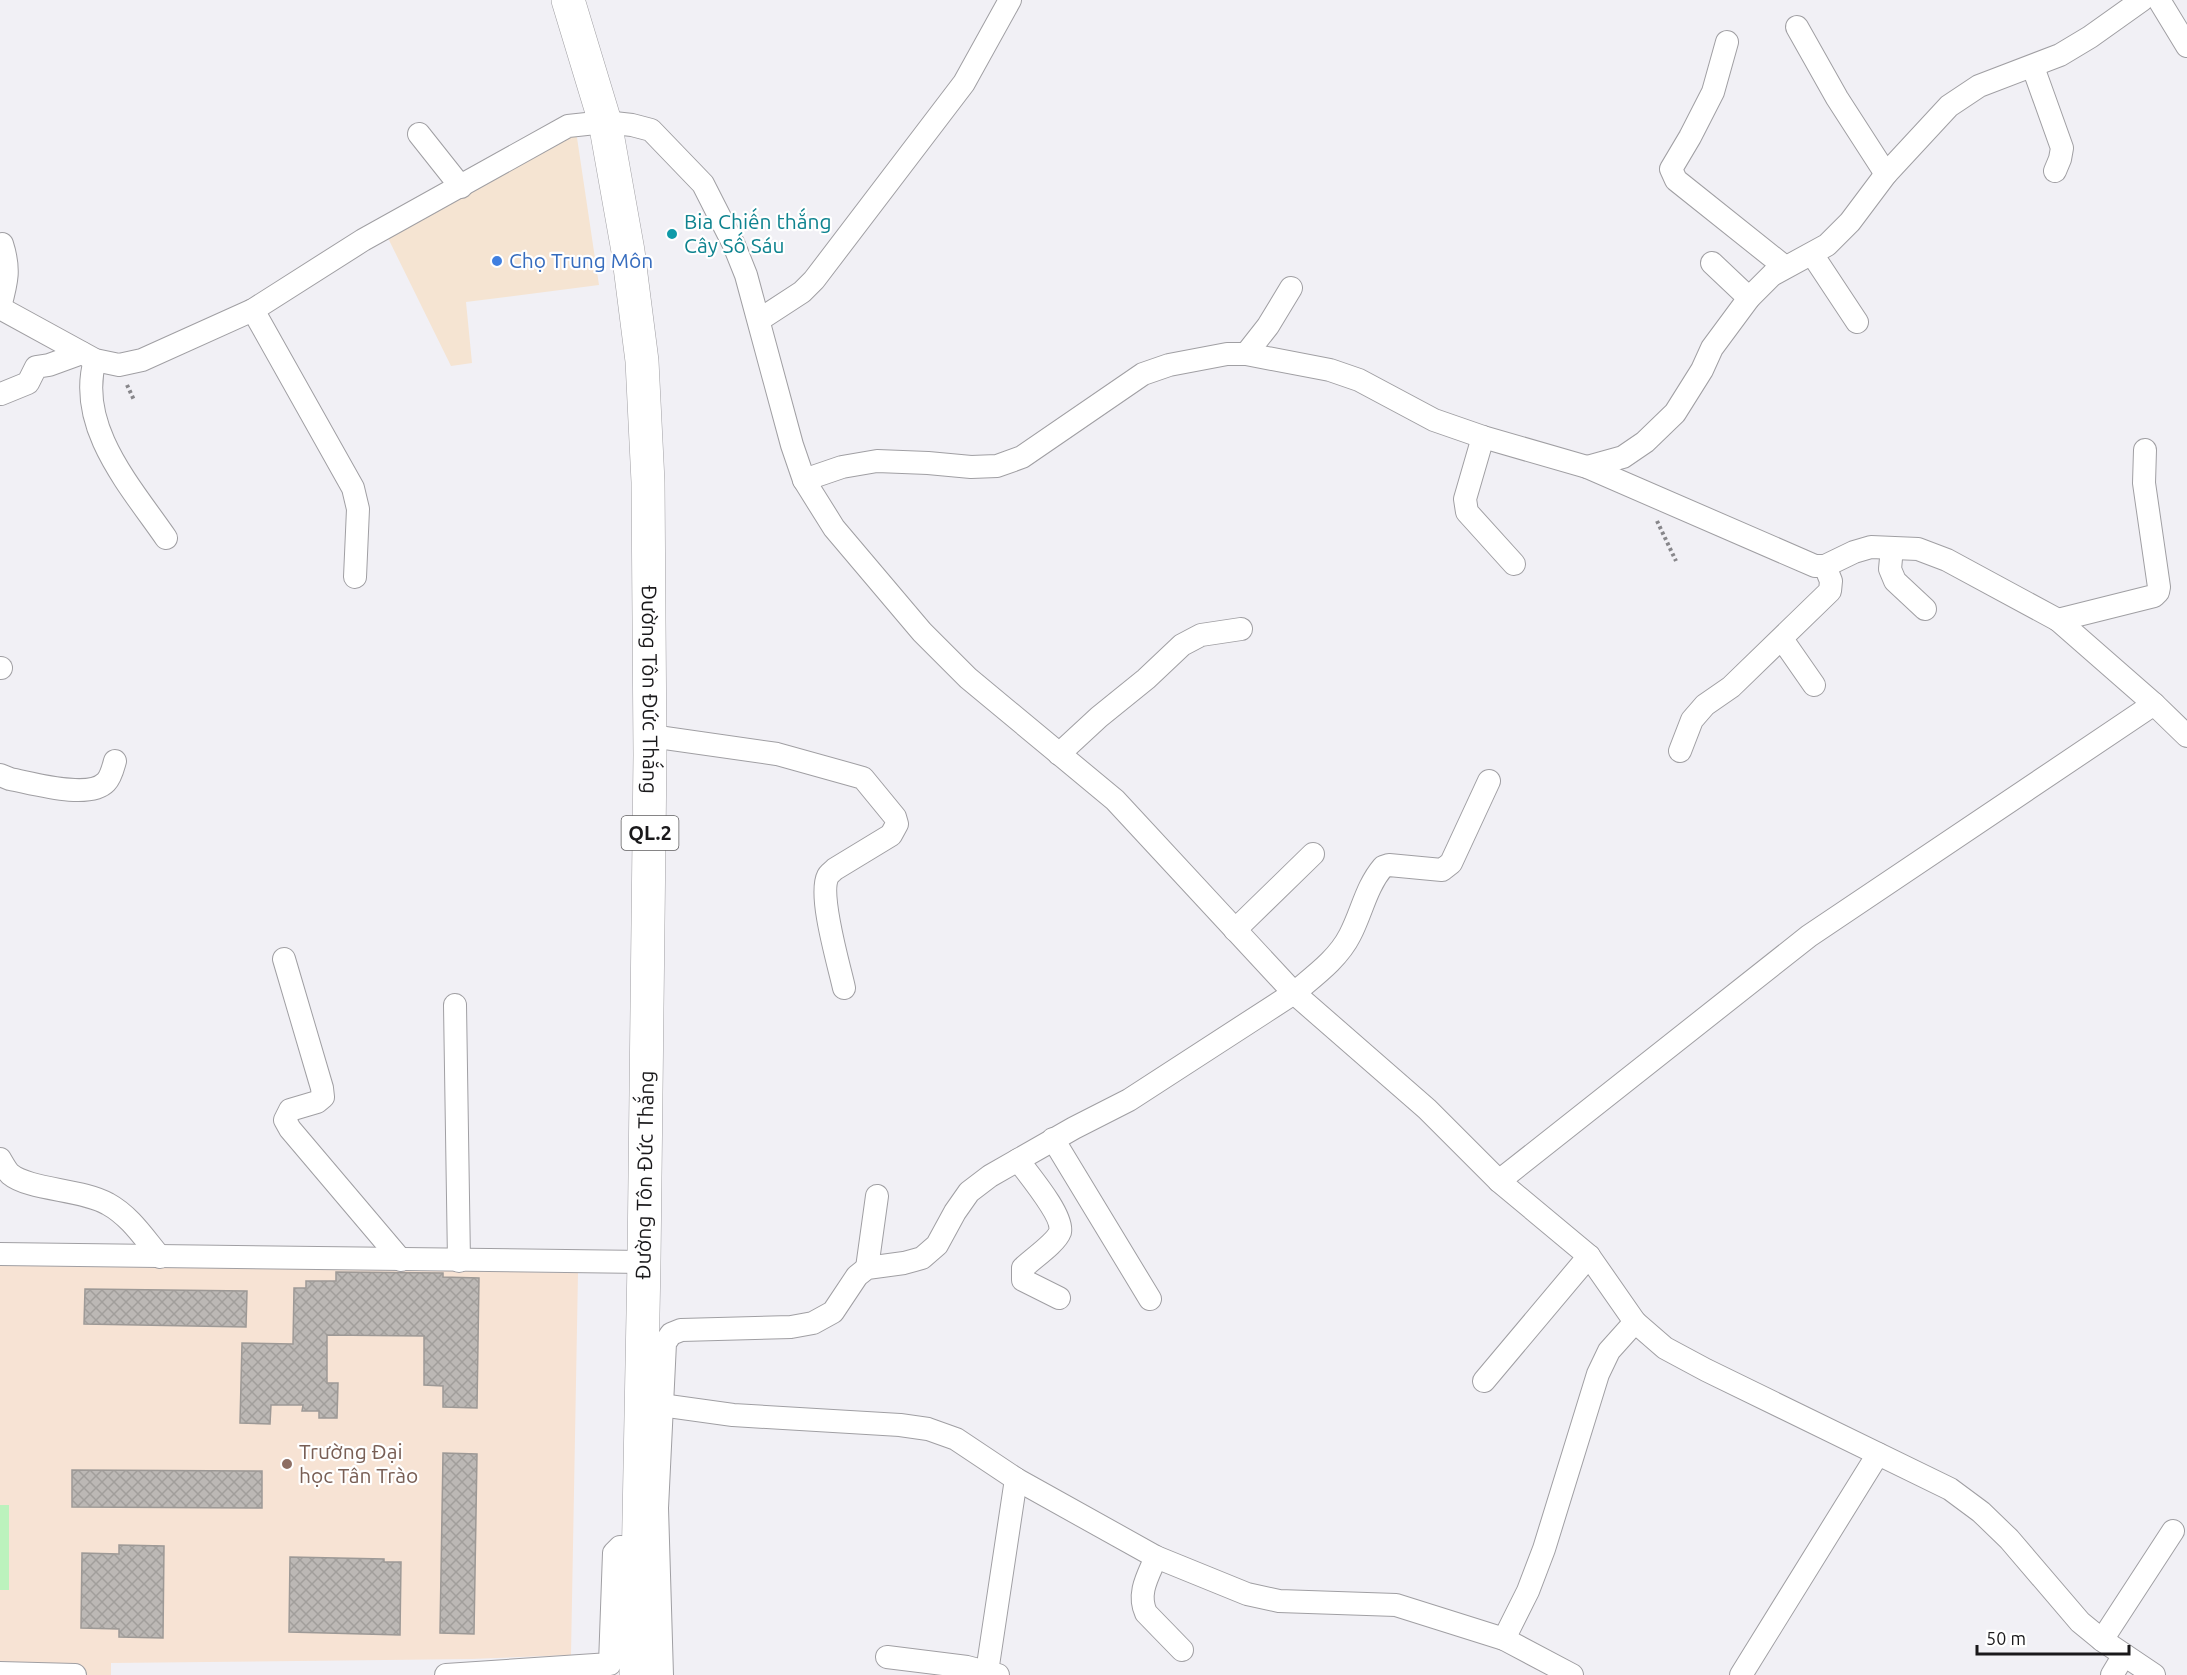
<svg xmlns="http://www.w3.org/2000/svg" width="2187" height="1675" font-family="Ubuntu,sans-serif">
	<defs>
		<pattern id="building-cross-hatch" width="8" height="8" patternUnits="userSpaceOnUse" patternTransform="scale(1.5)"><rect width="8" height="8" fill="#bcb8b5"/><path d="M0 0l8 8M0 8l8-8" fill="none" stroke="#a19e9b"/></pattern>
	</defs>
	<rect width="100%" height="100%" fill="#f1f0f5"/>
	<path fill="#f5e4d2" d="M 576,131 L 599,285 L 466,302 L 472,363 L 451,366 L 387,236 Z"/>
	<path fill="#f7e3d4" d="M 0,1262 L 578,1273 L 571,1655 L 472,1659 L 111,1663 L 111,1675 L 0,1675 Z"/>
	<rect fill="#bcf2bd" x="0" y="1505" width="9" height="85"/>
	<g fill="url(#building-cross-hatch)" stroke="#9d9996" stroke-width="1.5">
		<path d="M 336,1272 L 443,1273 L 443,1277 L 479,1278 L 477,1408 L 443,1407 L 443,1386 L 424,1385 L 424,1336 L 327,1335 L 327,1383 L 338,1383 L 337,1418 L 319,1418 L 319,1411 L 302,1411 L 303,1405 L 271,1405 L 270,1424 L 240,1423 L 242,1343 L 293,1344 L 294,1288 L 306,1288 L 306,1281 L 336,1281 Z"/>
		<path d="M 85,1289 L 247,1291 L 246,1327 L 84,1324 Z"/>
		<path d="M 443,1453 L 477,1454 L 474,1634 L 440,1633 Z"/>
		<path d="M 72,1470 L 262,1471 L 262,1508 L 72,1507 Z"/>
		<path d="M 119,1545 L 164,1546 L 163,1638 L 119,1637 L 119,1629 L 81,1628 L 82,1553 L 119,1554 Z"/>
		<path d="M 290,1557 L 384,1559 L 384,1562 L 401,1562 L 400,1635 L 289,1632 Z"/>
	</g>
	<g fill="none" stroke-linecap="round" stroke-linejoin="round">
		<g stroke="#a09fa3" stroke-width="24">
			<g id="minor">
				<path d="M 2159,0 L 2187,46"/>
				<path d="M 1797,27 L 1837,98 L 1886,174"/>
				<path d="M 1727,42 L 1713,92 L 1690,137 L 1671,169 L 1676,180 L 1785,267"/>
				<path d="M 2033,67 L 2062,148 L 2060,159 L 2055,171"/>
				<path d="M 419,134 L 461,187"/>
				<path d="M 1812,254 L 1857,322"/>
				<path d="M 1712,263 L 1749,298"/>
				<path d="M 0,307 C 7,281 10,269 2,244"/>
				<path d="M 0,308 L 95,360 L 119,365 L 142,360 L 253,310 L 363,240 L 568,126 L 605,122 L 632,125 L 651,130 L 703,184 L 734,245 L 746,275 L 792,445 L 804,480 L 834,528 L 922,632 L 968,678 L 1115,800 L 1294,993 L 1427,1109 L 1499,1181 L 1589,1256 L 1635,1322 L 1665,1348 L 1706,1370 L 1950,1489 L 1981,1512 L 2009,1539 L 2080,1622 L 2102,1640 L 2154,1675"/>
				<path d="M 253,310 L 353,488 L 358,509 L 355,577"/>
				<path d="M 759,320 L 802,292 L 814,280 L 964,83 L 1010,0"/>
				<path d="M 1246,354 L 1268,326 L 1291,288"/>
				<path d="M 95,360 C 76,427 131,487 166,538"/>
				<path d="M 1,394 L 28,383 L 36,367 L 49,365 L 82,353"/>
				<path d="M 1483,437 L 1465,499 L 1467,512 L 1514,564"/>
				<path d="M 1587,467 L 1623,457 L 1645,442 L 1675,413 L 1702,370 L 1712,348 L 1749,298 L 1772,275 L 1827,245 L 1850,222 L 1886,174 L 1949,106 L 1979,86 L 2060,55 L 2090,37 L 2142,0"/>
				<path d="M 804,480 L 842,467 L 877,461 L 928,463 L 971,467 L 997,466 L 1022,457 L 1143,374 L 1169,365 L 1227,354 L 1246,354 L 1330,370 L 1359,380 L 1434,420 L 1483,437 L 1587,467 L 1815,566 L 1825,566 L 1854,552 L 1871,547 L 1918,549 L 1947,560 L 2058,620 L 2154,704 L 2187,736"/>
				<path d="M 1892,548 L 1890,569 L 1895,581 L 1925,609"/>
				<path d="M 2058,620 L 2154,596 L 2158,592 L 2159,587 L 2144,483 L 2145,450"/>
				<path d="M 1782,639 L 1814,685"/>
				<path d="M 0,668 L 1,668"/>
				<path d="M 651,736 L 777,754 L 863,778 L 895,817 L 897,824 L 891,835 L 835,869 C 834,870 828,875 828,876 C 818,895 839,965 844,988"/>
				<path d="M 1680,751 L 1692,720 L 1705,705 L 1731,687 L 1830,591 L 1831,581 L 1825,566"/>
				<path d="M 1059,754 L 1099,717 L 1146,679 L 1182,645 L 1201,635 L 1241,629"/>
				<path d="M 0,775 L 10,779 C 32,783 89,800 106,782 C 111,777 113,768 115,761"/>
				<path d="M 1235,930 L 1313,854"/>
				<path d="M 284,959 L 322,1088 L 323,1097 L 317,1102 L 290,1110 L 285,1120 L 290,1129 L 401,1260"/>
				<path d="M 455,1005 L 459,1261"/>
				<path d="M 1053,1139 L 1150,1299"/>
				<path d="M 0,1159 C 3,1164 6,1170 10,1174 C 29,1190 82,1189 108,1204 C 130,1216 144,1238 160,1257"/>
				<path d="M 1018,1160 C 1028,1174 1064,1216 1060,1232 C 1056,1243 1032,1259 1023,1268 L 1023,1280 L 1059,1298"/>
				<path d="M 1499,1181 L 1809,936 L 2154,704"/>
				<path d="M 0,1254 L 644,1262"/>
				<path d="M 867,1268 L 877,1196"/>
				<path d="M 1484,1381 L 1589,1256"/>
				<path d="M 661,1405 L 733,1415 L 900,1425 L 928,1429 L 956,1439 L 1016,1479 L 1156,1557 L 1247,1594 L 1279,1601 L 1396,1605 L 1504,1639 L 1572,1675"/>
				<path d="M 1156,1557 C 1148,1576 1137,1593 1146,1613 L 1182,1650"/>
				<path d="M 1504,1639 L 1528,1591 L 1544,1549 L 1598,1374 L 1609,1351 L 1635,1322"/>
				<path d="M 2102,1640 L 2173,1531"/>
				<path d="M 887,1657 L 967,1667 L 998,1675"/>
				<path d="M 987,1672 L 1016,1479"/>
				<path d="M 0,1673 L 75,1675"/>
				<path d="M 446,1675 L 610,1664 L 614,1553 L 620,1547 L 652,1548"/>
				<path d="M 662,1675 L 657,1508 L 665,1343 L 671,1334 L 681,1330 L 791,1327 L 813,1323 L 833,1312 L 857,1276 L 867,1268 L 904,1263 L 922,1258 L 937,1245 L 955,1212 L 969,1192 L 990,1176 L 1074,1128 L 1129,1100 L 1294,993 C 1314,976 1338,959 1350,935 C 1362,912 1366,887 1383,867 L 1389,865 L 1442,870 L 1451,863 L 1489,781"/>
				<path d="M 1741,1675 L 1878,1454"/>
				<path d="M 2112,1675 L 2124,1655"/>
			</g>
		</g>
		<g stroke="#a09fa3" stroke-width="34">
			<g id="highway">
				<path id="s1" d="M 568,0 L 605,122 L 628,251 L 642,361 L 648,482 L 650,755 L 644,1262 L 636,1675"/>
			</g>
		</g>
		<g stroke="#87868a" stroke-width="4" stroke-dasharray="3 3" stroke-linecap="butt">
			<path d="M 127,385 L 134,400"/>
			<path d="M 1657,521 L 1676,561"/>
		</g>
		<use href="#minor" stroke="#fff" stroke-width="22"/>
		<use href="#highway" stroke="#fff" stroke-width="33"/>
	</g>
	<circle fill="#0f9aa8" stroke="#fff" stroke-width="2" cx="672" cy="234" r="6"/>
	<circle fill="#3f7fe0" stroke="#fff" stroke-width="2" cx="497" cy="261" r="6"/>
	<circle fill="#8d6e63" stroke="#fff" stroke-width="2" cx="287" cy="1464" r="6"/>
	<g text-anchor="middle" stroke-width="4.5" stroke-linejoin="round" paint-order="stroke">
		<rect fill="#fff" stroke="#5f5e5f" stroke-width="1.5" x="621.5" y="816" width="57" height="34" rx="4.5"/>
		<g font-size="20" font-weight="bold" fill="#1a191b">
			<text x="650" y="840">QL.2</text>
		</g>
		<g font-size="21" fill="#0d838f" stroke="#fff" text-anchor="start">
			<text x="684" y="229">Bia Chiến thắng<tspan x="684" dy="24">Cây Số Sáu</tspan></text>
		</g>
		<g font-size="21" fill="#366cbe" stroke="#fff" text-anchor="start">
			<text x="509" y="268">Chọ Trung Môn</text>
		</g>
		<g font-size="21" fill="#1a191b" stroke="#fff">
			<text dy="7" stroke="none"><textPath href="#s1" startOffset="698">Đường Tôn Đức Thắng</textPath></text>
			<text transform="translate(645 1175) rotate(-89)" y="7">Đường Tôn Đức Thắng</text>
		</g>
		<g font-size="21" fill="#785e54" stroke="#fff" text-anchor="start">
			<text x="299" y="1459">Trường Đại<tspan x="299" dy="24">học Tân Trào</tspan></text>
		</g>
	</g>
	<path d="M1977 1645v9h152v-9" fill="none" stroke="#1a191b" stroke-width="3"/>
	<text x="1986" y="1645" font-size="18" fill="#1a191b" stroke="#ffffff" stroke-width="4.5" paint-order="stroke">50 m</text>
</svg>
